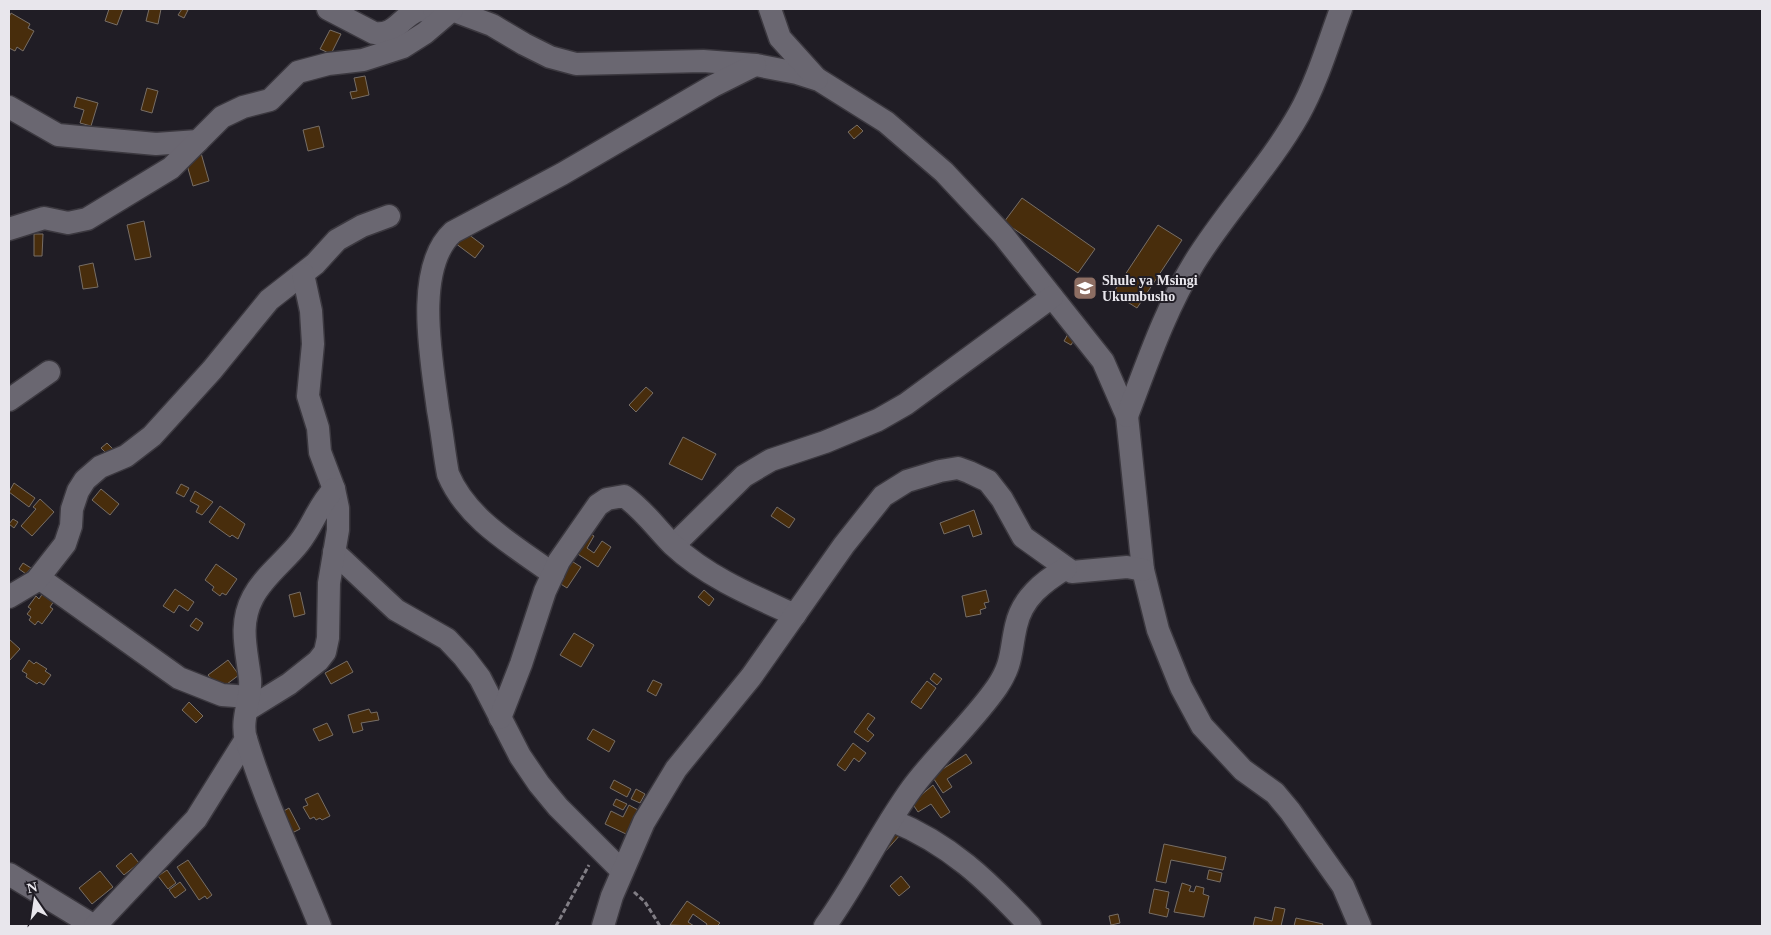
<svg xmlns="http://www.w3.org/2000/svg" width="1771" height="935" font-family="'Times New Roman',serif">
	<rect width="100%" height="100%" fill="#201d25"/>
	<g fill="#482d0c" stroke="#776e66">
		<path d="M 109,9 L 123,9 L 117,25 L 105,21 Z"/>
		<path d="M 149,9 L 161,9 L 158,24 L 146,21 Z"/>
		<path d="M 182,9 L 188,10 L 184,18 L 178,15 Z"/>
		<path d="M 11,13 L 30,24 L 28,28 L 34,31 L 23,51 L 17,47 L 15,51 L 9,48 L 9,17 Z"/>
		<path d="M 330,30 L 341,34 L 331,54 L 320,49 Z"/>
		<path d="M 365,76 L 369,95 L 352,99 L 350,92 L 357,91 L 354,78 Z"/>
		<path d="M 147,88 L 158,91 L 152,113 L 141,110 Z"/>
		<path d="M 77,97 L 98,103 L 91,126 L 80,123 L 84,110 L 74,107 Z"/>
		<path d="M 857,125 L 863,131 L 854,139 L 848,132 Z"/>
		<path d="M 319,126 L 324,147 L 308,151 L 303,130 Z"/>
		<path d="M 201,153 L 209,181 L 193,186 L 185,158 Z"/>
		<path d="M 1022,198 L 1095,249 L 1078,273 L 1004,222 Z"/>
		<path d="M 144,221 L 151,257 L 135,260 L 127,225 Z"/>
		<path d="M 1158,225 L 1182,240 L 1137,308 L 1113,293 Z"/>
		<path d="M 464,231 L 484,246 L 475,258 L 455,243 Z"/>
		<path d="M 34,234 L 43,234 L 42,256 L 34,256 Z"/>
		<path d="M 93,263 L 98,287 L 83,289 L 79,266 Z"/>
		<path d="M 1068,334 L 1075,338 L 1071,345 L 1064,341 Z"/>
		<path d="M 646,387 L 653,393 L 636,412 L 629,405 Z"/>
		<path d="M 683,437 L 716,454 L 702,480 L 669,464 Z"/>
		<path d="M 107,443 L 119,455 L 113,460 L 101,448 Z"/>
		<path d="M 14,483 L 35,498 L 29,507 L 9,492 Z"/>
		<path d="M 181,484 L 189,488 L 184,497 L 176,493 Z"/>
		<path d="M 101,489 L 119,504 L 110,515 L 92,500 Z"/>
		<path d="M 195,491 L 213,502 L 202,515 L 196,512 L 199,506 L 190,501 Z"/>
		<path d="M 40,499 L 54,512 L 32,536 L 21,526 L 36,509 L 33,507 Z"/>
		<path d="M 220,506 L 245,524 L 238,539 L 232,535 L 230,537 L 209,522 Z"/>
		<path d="M 777,507 L 795,519 L 789,528 L 771,516 Z"/>
		<path d="M 974,510 L 982,534 L 973,537 L 969,525 L 944,534 L 940,523 Z"/>
		<path d="M 13,519 L 18,522 L 14,528 L 9,524 Z"/>
		<path d="M 586,531 L 594,536 L 587,548 L 594,553 L 602,541 L 611,547 L 598,567 L 573,551 Z"/>
		<path d="M 570,560 L 581,567 L 567,588 L 556,581 Z"/>
		<path d="M 23,563 L 31,568 L 26,574 L 19,569 Z"/>
		<path d="M 216,564 L 237,579 L 226,595 L 222,593 L 220,596 L 212,590 L 214,587 L 205,580 Z"/>
		<path d="M 175,589 L 194,602 L 188,611 L 179,605 L 174,613 L 163,606 Z"/>
		<path d="M 704,590 L 714,599 L 709,606 L 698,597 Z"/>
		<path d="M 986,590 L 989,602 L 984,603 L 986,608 L 980,610 L 981,614 L 966,617 L 962,596 Z"/>
		<path d="M 300,592 L 305,614 L 294,617 L 289,595 Z"/>
		<path d="M 43,593 L 54,601 L 50,607 L 53,609 L 42,624 L 38,621 L 35,625 L 29,620 L 31,617 L 27,614 L 31,609 L 28,607 L 36,596 L 39,599 Z"/>
		<path d="M 196,618 L 203,623 L 198,631 L 190,626 Z"/>
		<path d="M 574,633 L 594,645 L 581,667 L 560,655 Z"/>
		<path d="M 9,639 L 20,649 L 9,661 Z"/>
		<path d="M 29,660 L 34,664 L 36,662 L 47,669 L 45,671 L 51,675 L 44,685 L 39,682 L 37,684 L 26,677 L 27,674 L 22,671 Z"/>
		<path d="M 228,660 L 239,675 L 219,690 L 208,675 Z"/>
		<path d="M 347,661 L 353,672 L 331,684 L 325,673 Z"/>
		<path d="M 934,673 L 942,679 L 937,685 L 930,679 Z"/>
		<path d="M 653,680 L 662,684 L 656,696 L 647,691 Z"/>
		<path d="M 927,681 L 936,688 L 921,709 L 911,702 Z"/>
		<path d="M 189,702 L 203,716 L 196,723 L 182,710 Z"/>
		<path d="M 369,709 L 371,713 L 377,712 L 379,720 L 361,723 L 363,730 L 353,733 L 348,715 Z"/>
		<path d="M 868,713 L 875,718 L 867,729 L 874,735 L 868,742 L 854,732 Z"/>
		<path d="M 327,723 L 333,735 L 319,741 L 313,729 Z"/>
		<path d="M 593,729 L 615,741 L 609,752 L 587,739 Z"/>
		<path d="M 853,743 L 866,753 L 859,762 L 854,758 L 845,771 L 837,765 Z"/>
		<path d="M 966,754 L 972,763 L 947,779 L 952,787 L 943,793 L 932,776 Z"/>
		<path d="M 614,780 L 631,789 L 627,797 L 610,788 Z"/>
		<path d="M 933,785 L 950,812 L 941,818 L 931,804 L 918,812 L 912,803 Z"/>
		<path d="M 636,789 L 645,794 L 640,803 L 631,799 Z"/>
		<path d="M 318,793 L 330,816 L 322,820 L 320,818 L 316,820 L 314,817 L 310,819 L 303,807 L 308,805 L 305,799 Z"/>
		<path d="M 616,799 L 627,804 L 623,810 L 613,805 Z"/>
		<path d="M 629,805 L 638,810 L 626,834 L 605,824 L 611,811 L 623,817 Z"/>
		<path d="M 289,808 L 300,829 L 292,833 L 275,816 Z"/>
		<path d="M 895,829 L 901,834 L 884,853 Z"/>
		<path d="M 1164,844 L 1226,857 L 1223,870 L 1171,860 L 1166,883 L 1156,881 Z"/>
		<path d="M 131,853 L 139,863 L 124,875 L 116,866 Z"/>
		<path d="M 188,860 L 212,895 L 207,899 L 205,896 L 199,900 L 177,867 Z"/>
		<path d="M 167,870 L 176,883 L 168,889 L 158,876 Z"/>
		<path d="M 1209,870 L 1222,873 L 1220,882 L 1207,879 Z"/>
		<path d="M 100,871 L 113,887 L 92,904 L 79,888 Z"/>
		<path d="M 901,876 L 910,887 L 899,896 L 890,886 Z"/>
		<path d="M 180,882 L 186,890 L 175,898 L 169,890 Z"/>
		<path d="M 1182,883 L 1191,886 L 1189,891 L 1194,892 L 1196,886 L 1204,888 L 1203,894 L 1209,896 L 1204,917 L 1174,912 Z"/>
		<path d="M 1154,889 L 1169,892 L 1166,908 L 1169,909 L 1167,917 L 1149,913 Z"/>
		<path d="M 687,901 L 720,923 L 717,926 L 706,926 L 707,924 L 693,914 L 688,922 L 694,926 L 670,925 Z"/>
		<path d="M 1275,907 L 1285,909 L 1281,926 L 1253,926 L 1255,917 L 1272,921 Z"/>
		<path d="M 1118,914 L 1120,923 L 1111,925 L 1109,916 Z"/>
		<path d="M 1296,918 L 1323,924 L 1322,926 L 1294,926 Z"/>
	</g>
	<g fill="none" stroke-linecap="round" stroke-linejoin="round">
		<g stroke="#3b383f" stroke-width="25">
			<g id="minor">
				<path d="M 328,9 L 374,33 C 393,36 399,21 413,13 C 417,10 424,10 429,9"/>
				<path d="M 434,9 L 452,10 L 492,25 L 524,44 L 550,57 L 576,64 L 703,61 L 756,65 L 797,73 L 819,80 L 886,122 L 944,172 L 1003,235 L 1103,361 L 1127,416 L 1143,570 L 1158,630 L 1181,687 L 1202,726 L 1243,770 L 1275,793 L 1290,811 L 1343,886 L 1360,926"/>
				<path d="M 770,9 L 780,38 L 817,79"/>
				<path d="M 9,107 L 58,135 L 156,144 L 198,141"/>
				<path d="M 9,229 L 44,218 L 68,223 L 87,219 L 171,168 L 222,117 L 243,107 L 270,100 L 298,72 L 328,64 L 363,60 L 403,47 L 425,33 L 452,10"/>
				<path d="M 9,400 L 49,372"/>
				<path d="M 1127,416 C 1147,364 1165,310 1194,263 C 1226,211 1269,167 1299,114 C 1317,82 1328,44 1341,9"/>
				<path d="M 674,545 L 744,476 L 771,460 L 825,442 L 878,420 L 906,404 L 1052,297"/>
				<path d="M 334,552 L 396,610 L 447,639 L 464,657 L 480,678 L 520,756 L 539,784 L 558,807 L 622,871"/>
				<path d="M 553,574 C 515,546 467,520 448,474 C 444,453 442,431 438,410 C 432,362 413,268 453,232 L 562,174 L 713,86 L 755,65"/>
				<path d="M 39,578 L 179,678 L 222,695 L 249,697"/>
				<path d="M 9,597 L 36,581 L 65,544 L 71,526 L 72,509 L 78,491 L 85,480 L 100,467 L 126,456 L 152,436 L 212,370 L 269,300 L 315,264 L 337,240 L 362,226 L 389,216"/>
				<path d="M 247,710 L 289,684 L 318,661 L 325,652 L 328,638 L 329,583 L 338,530 L 338,508 L 334,489 L 320,452 L 318,428 L 308,396 L 313,344 L 311,311 L 303,274"/>
				<path d="M 500,718 L 521,664 L 545,591 L 559,561 L 598,505 L 607,499 L 624,496 C 643,509 657,529 673,545 C 707,577 753,596 795,615"/>
				<path d="M 891,820 C 950,844 987,880 1030,926"/>
				<path d="M 9,874 L 94,926"/>
				<path d="M 95,926 L 196,819 L 246,739"/>
				<path d="M 320,926 C 295,863 266,805 246,739 C 240,720 252,698 250,679 C 247,651 238,625 253,597 C 264,576 285,561 299,543 C 314,524 317,507 334,489"/>
				<path d="M 603,926 L 612,896 L 644,822 L 676,769 L 751,677 L 844,545 L 883,496 L 907,481 L 940,471 L 958,468 L 969,472 L 988,481 L 1002,499 L 1023,537 L 1072,572 L 1127,567 L 1143,570"/>
				<path d="M 825,926 C 857,882 880,832 912,788 C 938,753 972,723 997,687 C 1013,663 1010,652 1016,626 C 1022,598 1043,582 1066,568"/>
			</g>
		</g>
		<g stroke="#817e85" stroke-width="3" stroke-dasharray="5 2.5" stroke-linecap="butt">
			<path d="M 634,892 L 645,902 L 660,926"/>
			<path d="M 556,926 L 589,865"/>
		</g>
		<use href="#minor" stroke="#6a6771" stroke-width="22"/>
	</g>
	<defs>
		<g id="school-square" transform="scale(1.25)"><rect x="-9" y="-9" width="18" height="18" rx="4" fill="#8d6e63" stroke="#201d25"/><path d="M0-5L7-2L0 1L-7-2ZM-4 1L0 2.5L4 1V4Q0 6-4 4Z" fill="#fff"/></g>
	</defs>
	<g fill-rule="evenodd">
		<use href="#school-square" x="1085" y="288"/>
	</g>
	<g text-anchor="middle" stroke-width="4" stroke-linejoin="round" paint-order="stroke">
		<g font-size="14" font-weight="bold" fill="#e8e6ec" stroke="#201d25" text-anchor="start">
			<text x="1102" y="285">Shule ya Msingi<tspan x="1102" dy="16">Ukumbusho</tspan></text>
		</g>
	</g>
	<rect width="1771" height="935" fill="none" stroke="#e8e6ec" stroke-width="20"/>
	<g transform="translate(35 900) rotate(347)" stroke="#201d25" stroke-width="4" paint-order="stroke">
	<path d="M0-4L9 19L0 12L-9 19Z" fill="#e8e6ec"/>
	<text y="-8" font-size="14" font-weight="bold" text-anchor="middle" fill="#e8e6ec">N</text>
	</g>
</svg>
